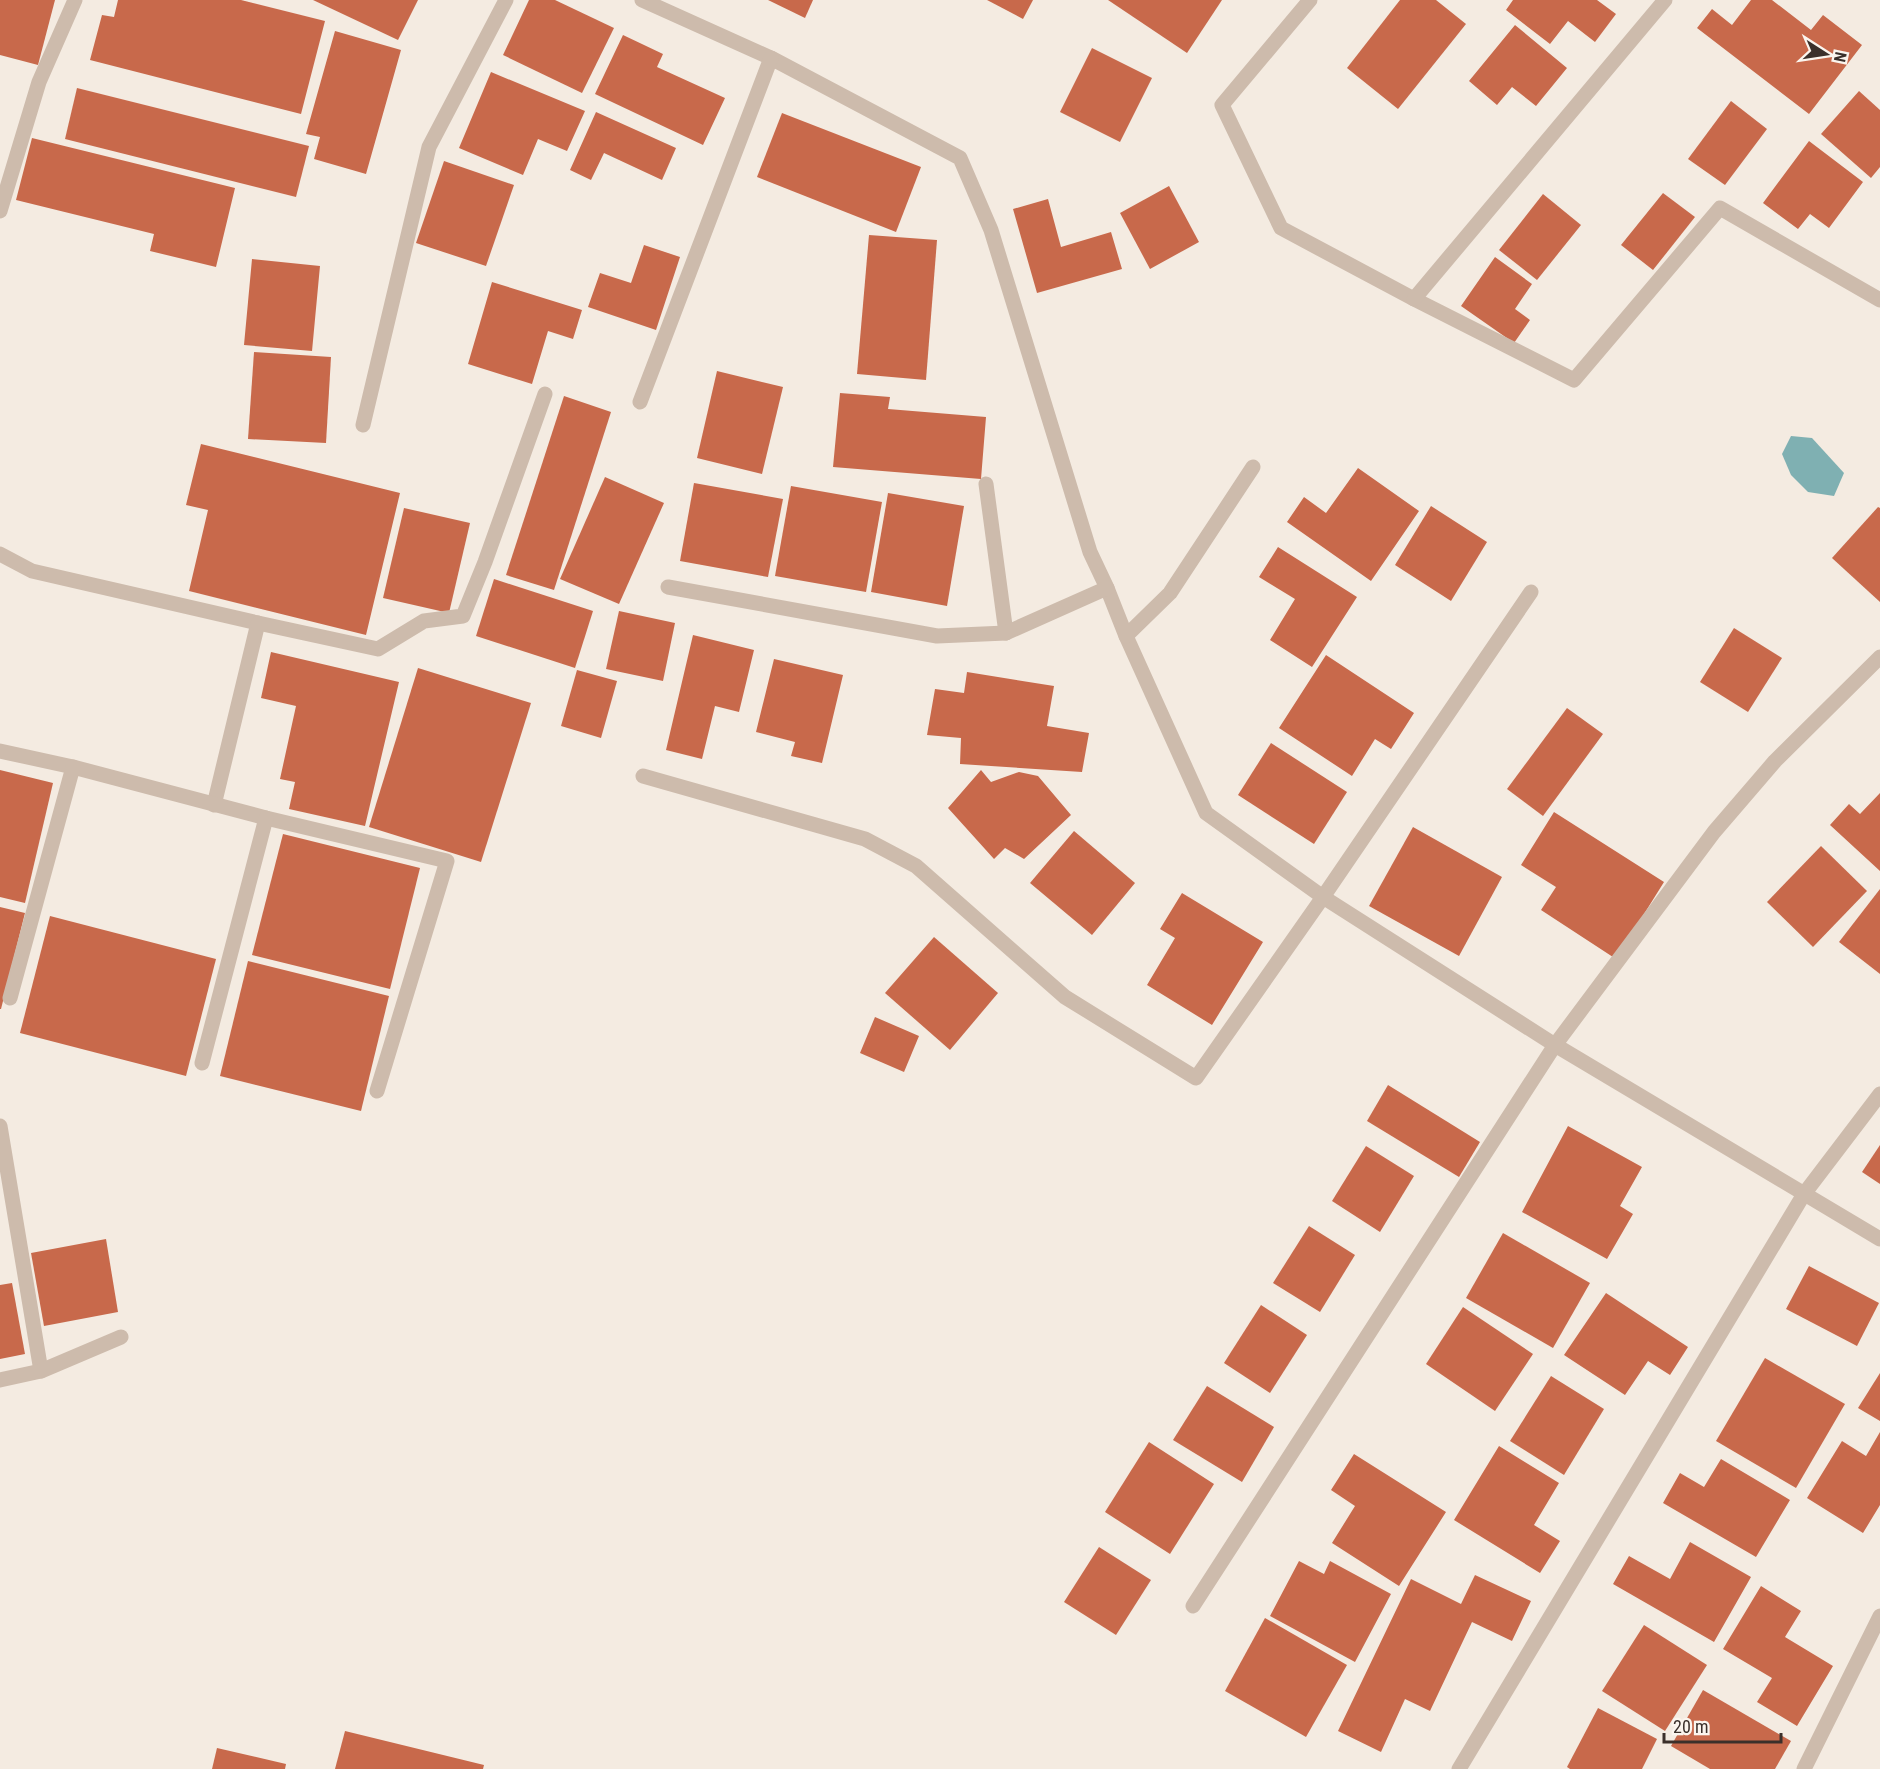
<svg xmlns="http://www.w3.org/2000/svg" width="1880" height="1769" font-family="'Roboto Condensed',sans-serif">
	<rect width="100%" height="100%" fill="#f4ebe1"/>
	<path fill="#7fb0b2" d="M 1791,436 L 1812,438 L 1844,473 L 1834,496 L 1808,492 L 1791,475 L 1782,454 Z"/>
	<g fill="#c8694b">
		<path d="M 0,0 L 55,0 L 38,65 L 0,55 Z"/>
		<path d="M 118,0 L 241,0 L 325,21 L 301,114 L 90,60 L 102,15 L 114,17 Z"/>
		<path d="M 313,0 L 418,0 L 398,40 Z"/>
		<path d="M 529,0 L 555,0 L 614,28 L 582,93 L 503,55 Z"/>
		<path d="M 768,0 L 813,0 L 805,18 Z"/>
		<path d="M 987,0 L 1033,0 L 1023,19 Z"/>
		<path d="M 1108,0 L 1222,0 L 1187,53 Z"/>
		<path d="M 1400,0 L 1436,0 L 1466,24 L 1398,109 L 1347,68 Z"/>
		<path d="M 1513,0 L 1597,0 L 1616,14 L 1595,42 L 1568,21 L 1550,44 L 1506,10 Z"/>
		<path d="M 1751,0 L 1772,0 L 1811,30 L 1823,15 L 1862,45 L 1809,114 L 1697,28 L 1712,9 L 1732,25 Z"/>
		<path d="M 1515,25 L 1567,68 L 1536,106 L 1512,87 L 1497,105 L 1469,81 Z"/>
		<path d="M 335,31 L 401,50 L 366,174 L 314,159 L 320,137 L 306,134 Z"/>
		<path d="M 623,35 L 663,54 L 657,67 L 725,98 L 703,145 L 595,94 Z"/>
		<path d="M 1092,48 L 1152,78 L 1120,142 L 1060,112 Z"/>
		<path d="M 491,72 L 585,111 L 567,151 L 538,139 L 523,175 L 459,148 Z"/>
		<path d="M 77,88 L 309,146 L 296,197 L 65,139 Z"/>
		<path d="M 1859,91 L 1880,110 L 1880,167 L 1871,178 L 1821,134 Z"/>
		<path d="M 1731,101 L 1767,129 L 1725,185 L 1688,159 Z"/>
		<path d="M 596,112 L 676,148 L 662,180 L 604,153 L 591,180 L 570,170 Z"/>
		<path d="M 782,113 L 921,167 L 896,232 L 757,177 Z"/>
		<path d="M 32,138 L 235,188 L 216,267 L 150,251 L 154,234 L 16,200 Z"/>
		<path d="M 1809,141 L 1863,182 L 1829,228 L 1810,214 L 1798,229 L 1763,203 Z"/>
		<path d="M 444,161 L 514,185 L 486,266 L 416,243 Z"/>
		<path d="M 1169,186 L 1199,242 L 1150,269 L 1120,213 Z"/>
		<path d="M 1663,193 L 1695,217 L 1653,270 L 1621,245 Z"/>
		<path d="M 1543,194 L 1581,225 L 1537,280 L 1499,250 Z"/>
		<path d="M 1048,199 L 1061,247 L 1111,232 L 1122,269 L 1037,293 L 1013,209 Z"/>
		<path d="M 869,235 L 937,240 L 926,380 L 857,374 Z"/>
		<path d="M 644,245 L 680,257 L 656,330 L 588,307 L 600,273 L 631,283 Z"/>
		<path d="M 1495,257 L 1532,284 L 1515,309 L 1530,320 L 1514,343 L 1461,306 Z"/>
		<path d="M 252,259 L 320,266 L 312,351 L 244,345 Z"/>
		<path d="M 492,282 L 582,310 L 573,339 L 548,331 L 532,384 L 468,364 Z"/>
		<path d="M 254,352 L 331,357 L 326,443 L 248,439 Z"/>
		<path d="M 717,371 L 783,387 L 762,474 L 697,458 Z"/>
		<path d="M 840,393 L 890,397 L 888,409 L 986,417 L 981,479 L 833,467 Z"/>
		<path d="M 564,396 L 611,412 L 554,590 L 506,575 Z"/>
		<path d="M 201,444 L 400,493 L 366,635 L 189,591 L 208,510 L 186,505 Z"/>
		<path d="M 1358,468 L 1419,511 L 1371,581 L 1287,522 L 1304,497 L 1326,513 Z"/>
		<path d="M 605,477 L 664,503 L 619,604 L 560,579 Z"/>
		<path d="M 694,483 L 783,499 L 768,577 L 680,561 Z"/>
		<path d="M 791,486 L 882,502 L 866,592 L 775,576 Z"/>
		<path d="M 888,493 L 964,506 L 947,606 L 871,592 Z"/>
		<path d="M 1431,506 L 1487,542 L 1451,601 L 1395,565 Z"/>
		<path d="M 1878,507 L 1880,508 L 1880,602 L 1832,558 Z"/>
		<path d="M 404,508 L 470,523 L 449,613 L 383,598 Z"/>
		<path d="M 1278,547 L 1357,597 L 1312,667 L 1270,640 L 1295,599 L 1259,577 Z"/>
		<path d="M 494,579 L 593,611 L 575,668 L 476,636 Z"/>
		<path d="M 619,611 L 675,623 L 663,681 L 606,669 Z"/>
		<path d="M 1734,628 L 1782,658 L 1748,712 L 1700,682 Z"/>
		<path d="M 693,635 L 754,650 L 739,712 L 715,706 L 702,759 L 666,750 Z"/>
		<path d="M 271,652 L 399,682 L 365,826 L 289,809 L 295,782 L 280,779 L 296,706 L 261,698 Z"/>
		<path d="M 1326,655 L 1414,713 L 1391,749 L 1375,739 L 1352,776 L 1279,728 Z"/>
		<path d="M 774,659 L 843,675 L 822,763 L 791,756 L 795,742 L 756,732 Z"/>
		<path d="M 418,668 L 531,703 L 481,862 L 369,827 Z"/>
		<path d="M 577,670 L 617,681 L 601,738 L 561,726 Z"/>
		<path d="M 967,672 L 1054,686 L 1047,726 L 1089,733 L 1082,772 L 960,764 L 961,738 L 927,735 L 935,689 L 964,693 Z"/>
		<path d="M 1567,708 L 1603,734 L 1543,816 L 1507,789 Z"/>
		<path d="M 1271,743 L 1347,792 L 1314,844 L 1238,795 Z"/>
		<path d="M 0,770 L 53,783 L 25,903 L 0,897 Z"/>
		<path d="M 981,770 L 991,782 L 1019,772 L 1038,776 L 1071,815 L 1024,859 L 1005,848 L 994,859 L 948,808 Z"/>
		<path d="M 1880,793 L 1880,871 L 1830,825 L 1849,804 L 1860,814 Z"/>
		<path d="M 1554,812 L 1664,882 L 1616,959 L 1541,910 L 1556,887 L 1521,865 Z"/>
		<path d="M 1413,827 L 1502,877 L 1459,956 L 1369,906 Z"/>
		<path d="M 1074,831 L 1135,883 L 1092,935 L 1030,883 Z"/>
		<path d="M 283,834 L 420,868 L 390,989 L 252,955 Z"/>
		<path d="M 1821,846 L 1867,891 L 1813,947 L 1767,902 Z"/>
		<path d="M 1880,889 L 1880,974 L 1839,942 Z"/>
		<path d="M 1182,893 L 1263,942 L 1212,1025 L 1147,985 L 1175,938 L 1160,929 Z"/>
		<path d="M 0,907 L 25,913 L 1,1009 L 0,1009 Z"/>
		<path d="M 50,916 L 216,959 L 186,1076 L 20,1033 Z"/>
		<path d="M 934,937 L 998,993 L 950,1050 L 885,993 Z"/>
		<path d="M 248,961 L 389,996 L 361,1111 L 220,1076 Z"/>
		<path d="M 875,1017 L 919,1036 L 904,1072 L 860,1053 Z"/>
		<path d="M 1388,1085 L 1480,1142 L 1459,1177 L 1367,1121 Z"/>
		<path d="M 1568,1126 L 1642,1167 L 1620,1206 L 1633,1214 L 1607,1259 L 1522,1212 Z"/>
		<path d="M 1880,1145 L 1880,1184 L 1862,1172 Z"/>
		<path d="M 1366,1146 L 1414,1176 L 1380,1232 L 1332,1201 Z"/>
		<path d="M 1309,1226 L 1355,1255 L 1320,1312 L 1273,1283 Z"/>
		<path d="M 1503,1233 L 1590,1283 L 1553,1348 L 1466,1298 Z"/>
		<path d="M 106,1239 L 118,1312 L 44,1326 L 31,1253 Z"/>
		<path d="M 1809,1266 L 1879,1303 L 1857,1346 L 1786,1309 Z"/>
		<path d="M 12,1283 L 25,1354 L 0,1359 L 0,1285 Z"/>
		<path d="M 1606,1293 L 1688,1347 L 1670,1375 L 1648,1361 L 1625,1395 L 1564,1355 Z"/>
		<path d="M 1261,1305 L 1307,1335 L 1270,1393 L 1224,1363 Z"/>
		<path d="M 1463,1307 L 1533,1354 L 1495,1411 L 1426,1364 Z"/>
		<path d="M 1765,1358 L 1845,1404 L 1796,1488 L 1716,1441 Z"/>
		<path d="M 1880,1373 L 1880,1421 L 1858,1408 Z"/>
		<path d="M 1551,1376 L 1604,1409 L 1564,1475 L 1510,1441 Z"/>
		<path d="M 1207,1386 L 1274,1427 L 1242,1482 L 1173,1440 Z"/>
		<path d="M 1880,1432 L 1880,1505 L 1863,1533 L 1807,1498 L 1842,1441 L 1866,1456 Z"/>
		<path d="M 1149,1442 L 1214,1484 L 1170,1554 L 1105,1512 Z"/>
		<path d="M 1499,1446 L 1559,1483 L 1534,1525 L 1560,1541 L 1540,1573 L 1454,1520 Z"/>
		<path d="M 1354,1454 L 1446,1512 L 1399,1586 L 1332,1543 L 1355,1506 L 1331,1490 Z"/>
		<path d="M 1721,1459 L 1790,1500 L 1756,1557 L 1663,1503 L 1680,1473 L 1704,1487 Z"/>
		<path d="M 1690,1542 L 1751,1577 L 1714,1642 L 1613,1584 L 1629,1556 L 1670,1579 Z"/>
		<path d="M 1099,1547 L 1151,1580 L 1116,1635 L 1064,1602 Z"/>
		<path d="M 1299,1561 L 1324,1574 L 1330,1561 L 1391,1594 L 1355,1662 L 1270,1616 Z"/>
		<path d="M 1475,1575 L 1531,1601 L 1512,1641 L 1472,1622 L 1430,1711 L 1405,1699 L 1381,1752 L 1338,1731 L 1411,1579 L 1461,1604 Z"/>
		<path d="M 1761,1586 L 1801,1611 L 1785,1637 L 1833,1666 L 1797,1726 L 1757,1702 L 1772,1678 L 1723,1649 Z"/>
		<path d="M 1265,1618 L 1347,1665 L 1306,1737 L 1225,1691 Z"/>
		<path d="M 1644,1625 L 1707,1665 L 1665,1731 L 1602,1691 Z"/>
		<path d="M 1703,1690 L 1791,1741 L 1775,1769 L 1710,1769 L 1671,1746 Z"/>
		<path d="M 1598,1708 L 1657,1739 L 1642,1769 L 1570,1769 L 1567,1767 Z"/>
		<path d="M 345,1731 L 484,1765 L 483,1769 L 335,1769 Z"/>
		<path d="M 217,1748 L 286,1764 L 285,1769 L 212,1769 Z"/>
	</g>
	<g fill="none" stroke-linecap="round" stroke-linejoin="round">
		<g stroke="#cdbbac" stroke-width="15">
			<path d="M 642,0 L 771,58 L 960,158 L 991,230 L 1090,552 L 1107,588 L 1126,636 L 1206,813 L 1323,897 L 1555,1045 L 1880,1239"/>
			<path d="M 1310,0 L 1222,105 L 1281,228 L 1414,299 L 1574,380 L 1720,208 L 1880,300"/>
			<path d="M 0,211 L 39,82 L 75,0"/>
			<path d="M 1414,299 L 1665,0"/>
			<path d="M 640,402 L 771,58"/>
			<path d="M 363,425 L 429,147 L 506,0"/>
			<path d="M 986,484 L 1006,633"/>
			<path d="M 0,554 L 32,571 L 258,623 L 214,805"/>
			<path d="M 668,587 L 937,636 L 1006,633 L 1107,588"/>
			<path d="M 258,623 L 378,649 L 424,621 L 463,616 L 485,562 L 545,394"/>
			<path d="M 1126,636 L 1170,593 L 1253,467"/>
			<path d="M 0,751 L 73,767 L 266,818 L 447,861 L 377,1091"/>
			<path d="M 643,776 L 865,839 L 916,866 L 1065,997 L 1196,1078 L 1323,897 L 1531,592"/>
			<path d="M 10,998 L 73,767"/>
			<path d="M 202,1063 L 266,818"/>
			<path d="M 0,1126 L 41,1371"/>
			<path d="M 0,1380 L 41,1371 L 121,1337"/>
			<path d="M 1193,1606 L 1555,1045 L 1714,832 L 1775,761 L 1880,657"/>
			<path d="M 1459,1769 L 1804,1194 L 1880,1094"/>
			<path d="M 1804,1769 L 1880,1616"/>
		</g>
	</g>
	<g transform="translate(1826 54) rotate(102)" stroke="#fbf5ee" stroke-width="4.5" paint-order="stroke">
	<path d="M0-4.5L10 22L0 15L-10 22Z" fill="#3b302b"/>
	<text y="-9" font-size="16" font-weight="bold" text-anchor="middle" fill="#3b302b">N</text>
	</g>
	<path d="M1664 1733v9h117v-9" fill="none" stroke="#3b302b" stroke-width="3"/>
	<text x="1673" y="1733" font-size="18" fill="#3b302b" stroke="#fbf5ee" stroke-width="4.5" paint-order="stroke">20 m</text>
</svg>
